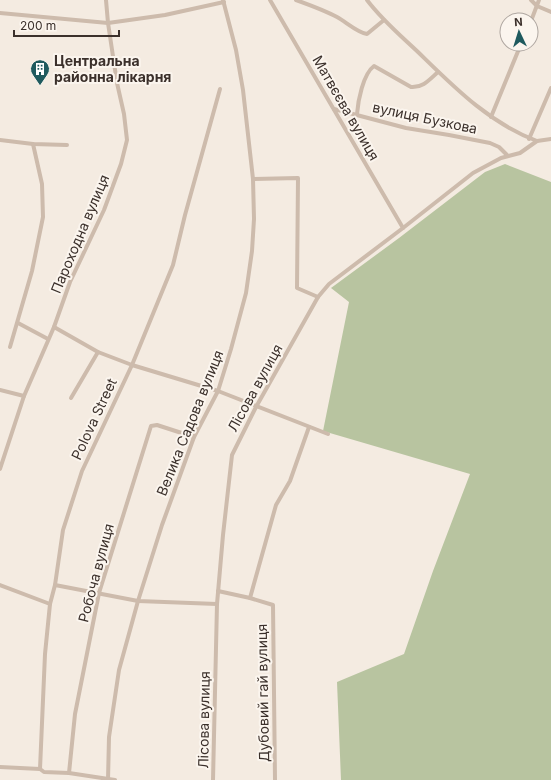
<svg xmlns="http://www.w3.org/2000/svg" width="551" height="780" font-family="Inter,sans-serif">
	<rect width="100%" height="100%" fill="#f4ebe1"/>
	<path fill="#b8c4a0" d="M 505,164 L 551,182 L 551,780 L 341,780 L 337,682 L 404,654 L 433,571 L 470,474 L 323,431 L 349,302 L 331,288 L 399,238 L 485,172 Z"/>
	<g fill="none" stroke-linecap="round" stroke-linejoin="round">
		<g stroke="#cdbbac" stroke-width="4">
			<path d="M 270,0 L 403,228"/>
			<path d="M 296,0 C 310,5 324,10 337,17 C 346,22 358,33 367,34 L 384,20"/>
			<path d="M 367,0 C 382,20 400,35 418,52 C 454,87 489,123 537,141"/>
			<path d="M 531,0 L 537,6 L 551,12"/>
			<path d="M 0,13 L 108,23 L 165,15 L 224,2"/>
			<path d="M 531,21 L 539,0"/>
			<path d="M 334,109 L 406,128 L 449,135 L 490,143 L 499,147 L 507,155"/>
			<path d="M 357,114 C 358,101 363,74 374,66 L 411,87 C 423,88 430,79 438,72"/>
			<path d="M 491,117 L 521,44"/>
			<path d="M 529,139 L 551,88"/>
			<path d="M 0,140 L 33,144 L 67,145"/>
			<path d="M 253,179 L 298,178 L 297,288 L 318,297"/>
			<path d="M 18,323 L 48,339"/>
			<path d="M 54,327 L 98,352 L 132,365 L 218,391 L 328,434"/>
			<path d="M 10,347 L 32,271 L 43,217 L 42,184 L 33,144"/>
			<path d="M 0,390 L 24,396"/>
			<path d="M 71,398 L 98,352"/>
			<path d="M 0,469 L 24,396 L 54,327 L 70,282 L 104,210 L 121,164 L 127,140 L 124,114 L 117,83 L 108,23 L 106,0"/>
			<path d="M 0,585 L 50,604"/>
			<path d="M 55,585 L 138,601 L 217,604"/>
			<path d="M 218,591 L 250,598 L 273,605 L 275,780"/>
			<path d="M 250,598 L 276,505 L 290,481 L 309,427"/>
			<path d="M 0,767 L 40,769 L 44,772 L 69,773 L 115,780"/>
			<path d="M 40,769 L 45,654 L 50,604 L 55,585 L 63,530 L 82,471 L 132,365 L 173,265 L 185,215 L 220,89"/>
			<path d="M 69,773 L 75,714 L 99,593 L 151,426 L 157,425 L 194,437"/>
			<path d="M 108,780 L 109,737 L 119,670 L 138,601 L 162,525 L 194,437 L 218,391 L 231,349 L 246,293 L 252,251 L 254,219 L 253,179 L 243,90 L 236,50 L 223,0"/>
			<path d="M 213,780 L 217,604 L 223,535 L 232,455 L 256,407 L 318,297 L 329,284 L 403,228 L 473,173 L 501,158 L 520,153 L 537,141 L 551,139"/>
		</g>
	</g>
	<defs>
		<g id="building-pin" transform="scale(1)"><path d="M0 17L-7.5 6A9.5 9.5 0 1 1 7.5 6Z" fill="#1f5a5e" stroke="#fbf5ee"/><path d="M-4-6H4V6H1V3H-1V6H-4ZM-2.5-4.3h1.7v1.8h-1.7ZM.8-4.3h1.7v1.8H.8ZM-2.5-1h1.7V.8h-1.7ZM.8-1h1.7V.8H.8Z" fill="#fff"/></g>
	</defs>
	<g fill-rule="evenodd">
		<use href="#building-pin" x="40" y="69"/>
	</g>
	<g text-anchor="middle" stroke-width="4" stroke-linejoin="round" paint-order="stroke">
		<g font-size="14" font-weight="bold" fill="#3b302b" stroke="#fbf5ee" text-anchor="start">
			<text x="54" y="66">Центральна<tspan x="54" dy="16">районна лікарня</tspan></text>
		</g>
		<g font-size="14" fill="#3b302b" stroke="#fbf5ee">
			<text transform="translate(346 108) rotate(60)" y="5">Матвєєва вулиця</text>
			<text transform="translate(425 118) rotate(12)" y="5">вулиця Бузкова</text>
			<text transform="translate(80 234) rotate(-67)" y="5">Пароходна вулиця</text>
			<text transform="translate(255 388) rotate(-61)" y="5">Лісова вулиця</text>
			<text transform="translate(94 419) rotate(-65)" y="5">Polova Street</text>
			<text transform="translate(190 423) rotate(-68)" y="5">Велика Садова вулиця</text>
			<text transform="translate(96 573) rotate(-75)" y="5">Робоча вулиця</text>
			<text transform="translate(263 693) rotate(-91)" y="5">Дубовий гай вулиця</text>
			<text transform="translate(204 720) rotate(-89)" y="5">Лісова вулиця</text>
		</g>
	</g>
	<g transform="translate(519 32) rotate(356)"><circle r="19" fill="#fbf5ee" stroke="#aea6a0"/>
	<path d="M0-3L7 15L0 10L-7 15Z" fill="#1f5a5e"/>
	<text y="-6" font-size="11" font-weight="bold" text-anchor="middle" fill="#3b302b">N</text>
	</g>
	<path d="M14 30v6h105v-6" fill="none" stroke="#3b302b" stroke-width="2"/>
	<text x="20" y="30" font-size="12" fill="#3b302b" stroke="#fbf5ee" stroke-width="3" paint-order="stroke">200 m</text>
</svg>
